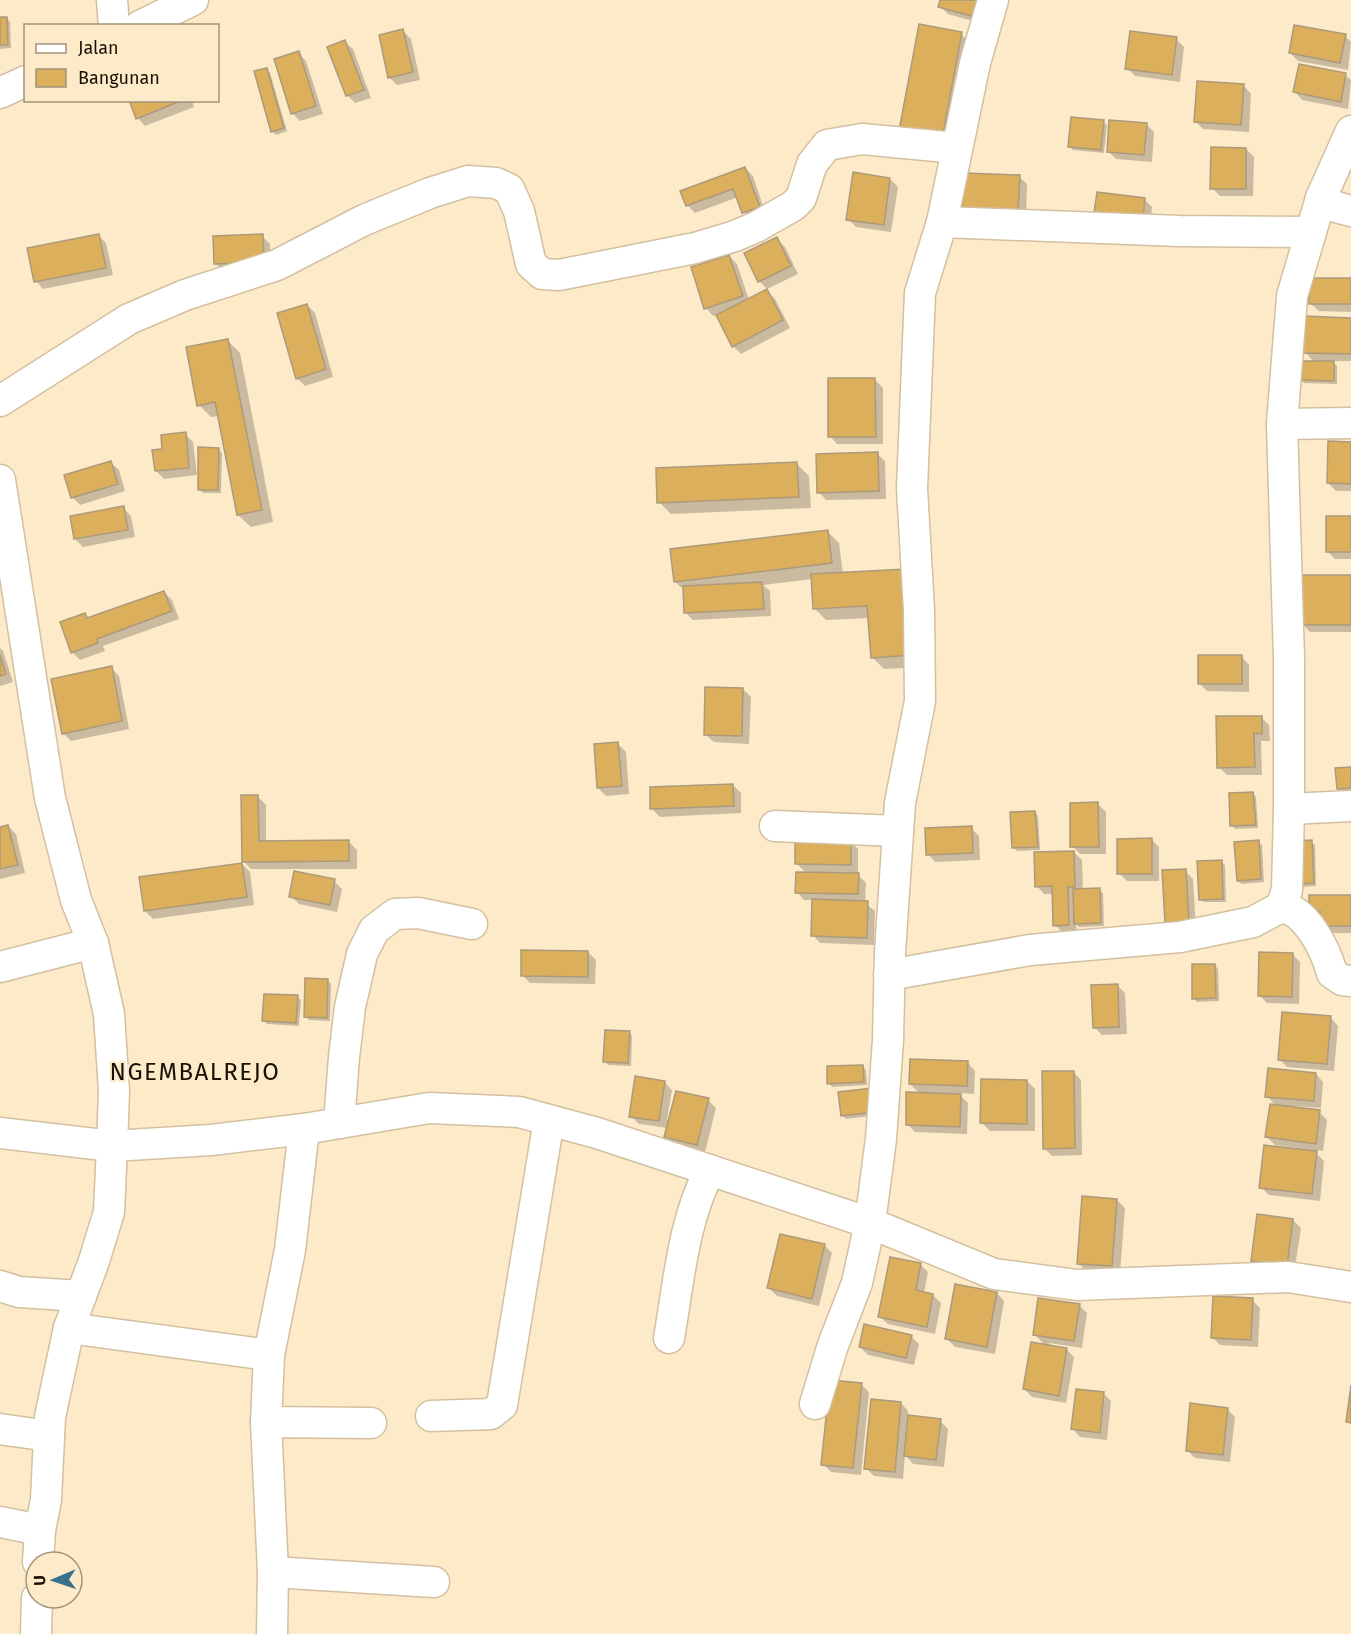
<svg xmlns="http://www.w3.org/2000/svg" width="1351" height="1634" font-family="'Fira Sans',sans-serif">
	<rect width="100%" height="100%" fill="#fdeac9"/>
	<g fill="#0003">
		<path d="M 942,0 L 994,0 L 987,25 L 948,14 L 940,6 Z"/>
		<path d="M 0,18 L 7,18 L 10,22 L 11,48 L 0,49 Z"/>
		<path d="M 403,31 L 411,39 L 420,80 L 397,85 L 389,77 Z"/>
		<path d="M 961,34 L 973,46 L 953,151 L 913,143 Z"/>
		<path d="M 1345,36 L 1351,42 L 1348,70 L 1298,61 L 1290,53 Z"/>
		<path d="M 1176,39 L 1184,47 L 1180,82 L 1135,76 L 1127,68 Z"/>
		<path d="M 345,42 L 353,49 L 371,98 L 355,103 L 347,95 Z"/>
		<path d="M 298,53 L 306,61 L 323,114 L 300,121 L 292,113 Z"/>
		<path d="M 266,69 L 270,73 L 287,131 L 276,135 L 272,131 Z"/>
		<path d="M 1345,75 L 1351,80 L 1348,109 L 1302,100 L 1295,92 Z"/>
		<path d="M 1244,86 L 1251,94 L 1249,132 L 1203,129 L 1195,121 Z"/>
		<path d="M 131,100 L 192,100 L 194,107 L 145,126 L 138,118 Z"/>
		<path d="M 1103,122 L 1107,125 L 1104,153 L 1073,150 L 1070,146 Z"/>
		<path d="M 1146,124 L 1154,132 L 1152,162 L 1116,159 L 1108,151 Z"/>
		<path d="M 1246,149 L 1254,157 L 1253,196 L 1220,196 L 1212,188 Z"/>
		<path d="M 745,168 L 753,176 L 766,215 L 752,220 L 744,212 L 738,197 L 695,213 L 687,205 Z"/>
		<path d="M 1019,177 L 1027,184 L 1026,218 L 971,216 Z"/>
		<path d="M 890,179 L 898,187 L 891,232 L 856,227 L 848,219 Z"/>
		<path d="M 1144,199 L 1152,207 L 1150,226 L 1104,221 Z"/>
		<path d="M 98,235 L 106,243 L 113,275 L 43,289 L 36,281 Z"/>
		<path d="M 262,236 L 270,244 L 271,269 L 223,271 L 215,263 Z"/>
		<path d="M 777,239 L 785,247 L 798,274 L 767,289 L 759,281 Z"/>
		<path d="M 729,256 L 737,264 L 749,300 L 767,291 L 775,299 L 790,328 L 741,354 L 733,346 L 717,315 L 713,316 L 706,308 Z"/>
		<path d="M 1351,280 L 1351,312 L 1319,311 L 1311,304 Z"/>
		<path d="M 307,305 L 315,313 L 333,377 L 305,386 L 297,378 Z"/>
		<path d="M 1351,319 L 1351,361 L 1332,361 L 1337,366 L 1337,384 L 1304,383 L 1301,380 L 1315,363 L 1305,352 Z"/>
		<path d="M 228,341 L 240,353 L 273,522 L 251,527 L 238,515 L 219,416 L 211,417 L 199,405 Z"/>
		<path d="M 875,380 L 883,388 L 883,444 L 837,444 L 830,436 Z"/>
		<path d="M 185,434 L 193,442 L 197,475 L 164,479 L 156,471 L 164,450 Z"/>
		<path d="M 1351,444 L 1351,491 L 1336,491 L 1328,483 Z"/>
		<path d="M 218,449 L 222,453 L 221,493 L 203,493 L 199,489 Z"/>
		<path d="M 877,454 L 885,461 L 886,499 L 826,500 L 819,492 Z"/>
		<path d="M 111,463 L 119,470 L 125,491 L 80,505 L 72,497 Z"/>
		<path d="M 797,464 L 809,476 L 811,508 L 671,514 L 659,502 Z"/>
		<path d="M 123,508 L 131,516 L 135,537 L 83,547 L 75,539 Z"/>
		<path d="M 1351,518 L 1351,559 L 1335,559 L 1327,551 Z"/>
		<path d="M 827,531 L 839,543 L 843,574 L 923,667 L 884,669 L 872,657 L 870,618 L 826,620 L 814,608 L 813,579 L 763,585 L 770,591 L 771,616 L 693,620 L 685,612 L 685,591 L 675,582 Z"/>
		<path d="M 1351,576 L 1351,632 L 1310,632 L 1302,624 Z"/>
		<path d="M 164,592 L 172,600 L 179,619 L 103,646 L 105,651 L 80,660 L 72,652 L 85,615 L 89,619 Z"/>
		<path d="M 0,648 L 3,651 L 13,682 L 0,686 Z"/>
		<path d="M 1242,657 L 1249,665 L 1249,692 L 1207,691 L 1199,683 Z"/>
		<path d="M 111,668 L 119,676 L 129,729 L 71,741 L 63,733 Z"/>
		<path d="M 743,689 L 751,697 L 749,744 L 714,742 L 706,735 Z"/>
		<path d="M 1261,717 L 1269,725 L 1270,741 L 1261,741 L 1262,775 L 1227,775 L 1219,767 Z"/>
		<path d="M 618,744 L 626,752 L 629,794 L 606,796 L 598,788 Z"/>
		<path d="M 1351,768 L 1351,796 L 1346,797 L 1338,789 Z"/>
		<path d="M 733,785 L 741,793 L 741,813 L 660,817 L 652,809 Z"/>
		<path d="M 1253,793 L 1256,797 L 1258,828 L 1235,829 L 1232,825 Z"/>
		<path d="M 258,797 L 266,805 L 266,842 L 349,842 L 357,850 L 357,869 L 251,869 L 243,861 Z"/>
		<path d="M 1098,804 L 1106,812 L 1106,854 L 1080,854 L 1072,846 Z"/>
		<path d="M 1035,812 L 1038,816 L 1040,850 L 1017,851 L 1014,848 Z"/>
		<path d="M 8,826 L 16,834 L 25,873 L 0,879 L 0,828 Z"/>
		<path d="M 971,828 L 979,836 L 980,860 L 935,862 L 928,854 Z"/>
		<path d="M 1151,839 L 1159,847 L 1159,881 L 1127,881 L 1119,873 Z"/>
		<path d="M 850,841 L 858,849 L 858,875 L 866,883 L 865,903 L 875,911 L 874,945 L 820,943 L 813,935 L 814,900 L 804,900 L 797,892 L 806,873 L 796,863 Z"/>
		<path d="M 1258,842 L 1262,845 L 1264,882 L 1242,884 L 1238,881 Z"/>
		<path d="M 1311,842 L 1315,845 L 1316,886 L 1301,887 Z"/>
		<path d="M 1074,852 L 1082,860 L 1083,890 L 1099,890 L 1103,893 L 1104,926 L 1079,927 L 1076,924 L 1077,932 L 1063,933 L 1055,925 L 1054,894 L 1044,894 L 1037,886 Z"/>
		<path d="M 1221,862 L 1225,865 L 1226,902 L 1204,902 L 1200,899 Z"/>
		<path d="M 242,864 L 250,872 L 254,905 L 153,919 L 145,911 Z"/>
		<path d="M 1185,871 L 1193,879 L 1196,929 L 1175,930 L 1167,922 Z"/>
		<path d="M 334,881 L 342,889 L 337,912 L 299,904 L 291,896 Z"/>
		<path d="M 1351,897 L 1351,933 L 1329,933 L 1311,911 Z"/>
		<path d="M 588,952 L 596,960 L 595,984 L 530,983 L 522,975 Z"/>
		<path d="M 1292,954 L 1300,962 L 1299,1004 L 1267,1003 L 1259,995 Z"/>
		<path d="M 1215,965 L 1218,969 L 1219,1001 L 1197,1002 L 1193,998 Z"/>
		<path d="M 327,980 L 331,984 L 330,1021 L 309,1020 L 306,1017 Z"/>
		<path d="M 1117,985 L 1125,993 L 1127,1034 L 1102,1035 L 1094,1027 Z"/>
		<path d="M 297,997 L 301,1000 L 299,1026 L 267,1024 L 264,1021 Z"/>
		<path d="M 1331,1018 L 1338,1026 L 1334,1071 L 1287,1067 L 1279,1059 Z"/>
		<path d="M 629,1033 L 632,1036 L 631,1066 L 608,1065 L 605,1061 Z"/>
		<path d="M 968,1063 L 975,1071 L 974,1094 L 958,1093 L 968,1103 L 967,1134 L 915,1132 L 907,1124 L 920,1094 L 910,1084 Z"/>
		<path d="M 863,1066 L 866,1070 L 867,1085 L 832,1087 L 829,1083 Z"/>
		<path d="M 1073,1072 L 1081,1080 L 1082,1155 L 1052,1156 L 1044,1148 Z"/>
		<path d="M 1316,1074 L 1323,1082 L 1321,1108 L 1294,1106 L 1294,1109 L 1319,1112 L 1327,1120 L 1323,1151 L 1275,1145 L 1267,1137 L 1277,1107 L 1267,1096 Z"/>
		<path d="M 1027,1081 L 1035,1089 L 1035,1131 L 990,1131 L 982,1123 Z"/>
		<path d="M 664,1082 L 672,1090 L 667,1120 L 708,1100 L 716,1108 L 705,1152 L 674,1144 L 666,1136 L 668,1128 L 639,1124 L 631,1116 Z"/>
		<path d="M 840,1093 L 878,1115 L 846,1119 L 842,1115 Z"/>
		<path d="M 1316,1153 L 1324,1161 L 1320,1201 L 1269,1195 L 1261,1187 Z"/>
		<path d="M 1117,1200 L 1125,1208 L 1120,1274 L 1086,1271 L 1078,1263 Z"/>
		<path d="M 1293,1220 L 1301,1228 L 1294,1273 L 1260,1269 L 1252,1261 Z"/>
		<path d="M 824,1245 L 832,1253 L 819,1306 L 777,1296 L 769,1288 Z"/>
		<path d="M 920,1264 L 928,1272 L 924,1293 L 933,1295 L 941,1303 L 935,1334 L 888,1324 L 880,1317 Z"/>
		<path d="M 997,1293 L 1004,1301 L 995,1354 L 955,1347 L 947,1339 Z"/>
		<path d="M 1252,1300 L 1260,1308 L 1258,1347 L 1220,1345 L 1212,1337 Z"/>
		<path d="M 1079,1305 L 1087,1313 L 1082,1348 L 1049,1343 L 1048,1346 L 1066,1349 L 1074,1357 L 1066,1403 L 1032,1397 L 1024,1389 L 1046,1346 L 1035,1335 Z"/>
		<path d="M 911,1336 L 919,1344 L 914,1365 L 868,1355 L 860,1347 Z"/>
		<path d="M 861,1384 L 869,1392 L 861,1475 L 831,1472 L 823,1464 Z"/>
		<path d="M 1103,1393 L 1111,1401 L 1107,1440 L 1080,1437 L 1073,1429 Z"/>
		<path d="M 901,1403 L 908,1411 L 908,1417 L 940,1421 L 948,1429 L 944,1467 L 913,1464 L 905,1455 L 903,1479 L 874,1476 L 866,1468 Z"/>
		<path d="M 1227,1409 L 1235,1417 L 1230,1462 L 1195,1458 L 1187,1450 Z"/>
	</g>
	<g fill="#dbaf5b" stroke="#ac9a7b" stroke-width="1.5">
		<path d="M 940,0 L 984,0 L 979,18 L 938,7 Z"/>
		<path d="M 0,17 L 7,17 L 8,45 L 0,45 Z"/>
		<path d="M 919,24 L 962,32 L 942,139 L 899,131 Z"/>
		<path d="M 1294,25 L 1346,34 L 1340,63 L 1289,53 Z"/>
		<path d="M 403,29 L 413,72 L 388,78 L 379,35 Z"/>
		<path d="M 1130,31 L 1177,37 L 1172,75 L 1125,69 Z"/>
		<path d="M 345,40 L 364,90 L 346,96 L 327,47 Z"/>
		<path d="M 299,51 L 316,106 L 291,114 L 274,59 Z"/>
		<path d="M 1299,64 L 1346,73 L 1341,102 L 1293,92 Z"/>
		<path d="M 267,68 L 284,128 L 271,132 L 254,71 Z"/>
		<path d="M 1197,81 L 1244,84 L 1241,125 L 1194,122 Z"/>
		<path d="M 129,100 L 183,100 L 136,119 Z"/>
		<path d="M 1071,117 L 1104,120 L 1101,150 L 1068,147 Z"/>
		<path d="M 1109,120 L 1147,123 L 1144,155 L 1107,152 Z"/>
		<path d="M 1211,147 L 1246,148 L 1246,189 L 1210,189 Z"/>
		<path d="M 745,167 L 760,207 L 742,213 L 733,189 L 686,206 L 680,191 Z"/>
		<path d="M 853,172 L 890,178 L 884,225 L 846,220 Z"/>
		<path d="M 963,173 L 1020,175 L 1018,211 L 962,208 Z"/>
		<path d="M 1097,192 L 1145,198 L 1143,219 L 1094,213 Z"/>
		<path d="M 99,234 L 106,268 L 34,282 L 27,248 Z"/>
		<path d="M 263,234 L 264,262 L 214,264 L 213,236 Z"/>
		<path d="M 777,237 L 791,266 L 758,282 L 744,253 Z"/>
		<path d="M 729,255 L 743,296 L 704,309 L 691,267 Z"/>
		<rect x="1309" y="278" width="42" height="26"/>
		<path d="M 767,289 L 783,320 L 732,347 L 716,315 Z"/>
		<path d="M 307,304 L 326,369 L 296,379 L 277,313 Z"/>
		<path d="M 1304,316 L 1351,318 L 1351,354 L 1303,353 Z"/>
		<path d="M 228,339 L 262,510 L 237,515 L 215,402 L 197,406 L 186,347 Z"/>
		<path d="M 1299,361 L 1334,361 L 1334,381 L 1299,380 Z"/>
		<path d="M 828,378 L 875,378 L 876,437 L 828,437 Z"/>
		<path d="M 186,432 L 189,468 L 155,471 L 152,450 L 162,449 L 161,435 Z"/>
		<path d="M 1328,441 L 1351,442 L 1351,484 L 1327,483 Z"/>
		<path d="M 198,447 L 219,448 L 218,490 L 198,490 Z"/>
		<path d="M 878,452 L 879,491 L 817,493 L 816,454 Z"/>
		<path d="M 111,461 L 118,484 L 71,498 L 64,475 Z"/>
		<path d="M 797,462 L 799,497 L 657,503 L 656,468 Z"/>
		<path d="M 124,506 L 128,530 L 74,539 L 70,516 Z"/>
		<rect x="1326" y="516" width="25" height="36"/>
		<path d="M 828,530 L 832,563 L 674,582 L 670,549 Z"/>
		<path d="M 907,569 L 912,655 L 871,658 L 867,606 L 813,609 L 811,574 Z"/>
		<path d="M 1300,575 L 1351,575 L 1351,625 L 1301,625 Z"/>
		<path d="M 762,582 L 764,609 L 684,613 L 683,586 Z"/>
		<path d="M 164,591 L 172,611 L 97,639 L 98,643 L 71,653 L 60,622 L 85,613 L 87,618 Z"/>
		<path d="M 0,655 L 6,674 L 0,676 Z"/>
		<rect x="1198" y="655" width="44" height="29"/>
		<path d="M 112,666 L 122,721 L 62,734 L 51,679 Z"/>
		<path d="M 705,687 L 743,688 L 742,736 L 704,735 Z"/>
		<path d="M 1216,716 L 1262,716 L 1262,734 L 1254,733 L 1255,767 L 1217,768 Z"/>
		<path d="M 618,742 L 622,786 L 597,788 L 594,744 Z"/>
		<path d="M 1351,767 L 1351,788 L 1337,789 L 1335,768 Z"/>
		<path d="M 733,784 L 734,806 L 650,809 L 650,787 Z"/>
		<path d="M 1253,792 L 1256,825 L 1230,826 L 1229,793 Z"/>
		<path d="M 241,795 L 258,795 L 259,841 L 349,840 L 349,861 L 242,862 Z"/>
		<path d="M 1098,802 L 1099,847 L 1070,847 L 1070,803 Z"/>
		<path d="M 1035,811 L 1038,847 L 1012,848 L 1010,812 Z"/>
		<path d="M 8,825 L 18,865 L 0,869 L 0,827 Z"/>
		<path d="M 972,826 L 973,853 L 926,855 L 925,828 Z"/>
		<path d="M 795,838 L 851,840 L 851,865 L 795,864 Z"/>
		<path d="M 1152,838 L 1152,874 L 1117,874 L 1117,839 Z"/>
		<path d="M 1259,840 L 1261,879 L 1237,881 L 1234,842 Z"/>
		<path d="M 1312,840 L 1314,883 L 1296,884 L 1294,841 Z"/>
		<path d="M 1074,851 L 1075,887 L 1068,887 L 1069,925 L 1053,926 L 1052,886 L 1035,887 L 1034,852 Z"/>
		<path d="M 1222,860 L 1223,899 L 1199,900 L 1197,861 Z"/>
		<path d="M 242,863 L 247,897 L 144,911 L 139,877 Z"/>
		<path d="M 1186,869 L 1189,921 L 1165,923 L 1162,870 Z"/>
		<path d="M 294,871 L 335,879 L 330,905 L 289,897 Z"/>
		<path d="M 796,872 L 859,873 L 858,894 L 795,893 Z"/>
		<path d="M 1100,888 L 1101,923 L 1074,924 L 1073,889 Z"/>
		<path d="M 1309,895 L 1351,895 L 1351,926 L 1320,926 L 1320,911 L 1309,911 Z"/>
		<path d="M 812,899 L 868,901 L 867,938 L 811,936 Z"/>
		<path d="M 521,950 L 588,951 L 588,977 L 521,976 Z"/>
		<path d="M 1259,952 L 1293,953 L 1292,997 L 1258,996 Z"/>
		<path d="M 1192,964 L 1215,964 L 1216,998 L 1192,999 Z"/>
		<path d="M 305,978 L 328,979 L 327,1018 L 304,1017 Z"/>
		<path d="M 1118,984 L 1119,1027 L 1093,1028 L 1091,985 Z"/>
		<path d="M 264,994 L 298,995 L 296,1023 L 262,1021 Z"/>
		<path d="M 1282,1012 L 1331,1016 L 1327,1064 L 1278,1060 Z"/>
		<path d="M 605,1030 L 630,1031 L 628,1063 L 603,1062 Z"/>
		<path d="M 910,1059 L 968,1061 L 967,1086 L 909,1084 Z"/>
		<path d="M 863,1065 L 864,1082 L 827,1084 L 827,1066 Z"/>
		<path d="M 1268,1068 L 1316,1073 L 1314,1101 L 1265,1097 Z"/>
		<path d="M 1042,1071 L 1074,1071 L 1075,1148 L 1043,1149 Z"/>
		<path d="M 635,1076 L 665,1081 L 659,1121 L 629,1117 Z"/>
		<path d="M 981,1079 L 1027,1080 L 1027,1124 L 980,1123 Z"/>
		<path d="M 872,1088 L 875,1112 L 841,1116 L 838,1092 Z"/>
		<path d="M 676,1091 L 709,1098 L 697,1145 L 664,1137 Z"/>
		<path d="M 906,1092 L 961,1094 L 960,1127 L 906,1125 Z"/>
		<path d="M 1270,1104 L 1320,1110 L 1316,1144 L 1265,1137 Z"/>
		<path d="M 1264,1145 L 1317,1151 L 1312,1194 L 1259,1188 Z"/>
		<path d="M 1082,1196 L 1117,1199 L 1112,1266 L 1077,1264 Z"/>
		<path d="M 1257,1214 L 1293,1219 L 1287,1266 L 1251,1261 Z"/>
		<path d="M 780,1234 L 825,1244 L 812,1299 L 767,1288 Z"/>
		<path d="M 890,1257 L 921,1263 L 916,1290 L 933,1294 L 927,1327 L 878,1317 Z"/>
		<path d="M 955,1284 L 997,1292 L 987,1347 L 945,1339 Z"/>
		<path d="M 1213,1296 L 1253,1298 L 1251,1340 L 1211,1338 Z"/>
		<path d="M 1038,1298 L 1080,1304 L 1074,1341 L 1033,1335 Z"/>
		<path d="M 864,1324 L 912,1335 L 906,1358 L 859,1347 Z"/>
		<path d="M 1031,1342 L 1067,1348 L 1059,1396 L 1023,1389 Z"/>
		<path d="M 830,1380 L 862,1383 L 853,1468 L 821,1465 Z"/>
		<path d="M 1351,1385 L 1351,1423 L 1346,1422 Z"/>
		<path d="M 1076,1389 L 1104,1392 L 1100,1433 L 1071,1429 Z"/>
		<path d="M 871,1399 L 901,1402 L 895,1472 L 864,1469 Z"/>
		<path d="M 1190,1403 L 1228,1408 L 1223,1455 L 1186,1451 Z"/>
		<path d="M 908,1415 L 941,1419 L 936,1460 L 904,1456 Z"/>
	</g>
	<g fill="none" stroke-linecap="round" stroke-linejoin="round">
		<g stroke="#d3c0a0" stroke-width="33">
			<g id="minor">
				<path d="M 112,0 L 114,26"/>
				<path d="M 140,26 L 193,0"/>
				<path d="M 0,93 L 26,81"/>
				<path d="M 1321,198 L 1336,207 L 1351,211"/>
				<path d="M 942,222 L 1180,231 L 1311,232"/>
				<path d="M 0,401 L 129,319 L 185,295 L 277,265 L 364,220 L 430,193 L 468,181 L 496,183 L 509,189 L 519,211 L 531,264 L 542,274 L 559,275 L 695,248 L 735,236 L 756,227 L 793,206 L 801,198 L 812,164 L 827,145 L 862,139 L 957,148"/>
				<path d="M 1282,424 L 1351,423"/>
				<path d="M 0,480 L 50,798 L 76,900 L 93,943 L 109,1014 L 114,1091 L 112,1146 L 211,1140 L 304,1129 L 429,1108 L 519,1112 L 597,1133 L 870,1223 L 994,1274 L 1077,1285 L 1288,1277 L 1351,1287"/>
				<path d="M 1289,809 L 1351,806"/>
				<path d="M 775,826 L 898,831"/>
				<path d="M 1281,907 C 1307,910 1326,951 1332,973 L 1342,980 L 1351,981"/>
				<path d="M 0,967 L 93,943"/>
				<path d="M 889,975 L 1030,950 L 1180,937 L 1253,922 L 1281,907 L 1287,890 L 1289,809 L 1289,659 L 1282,424 L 1292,296 L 1321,198 L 1351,131"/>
				<path d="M 339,1123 L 344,1057 L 350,1007 L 362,954 L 374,930 L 395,914 L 418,913 L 472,924"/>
				<path d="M 0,1133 L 112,1146 L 109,1212 L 94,1261 L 69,1328 L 50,1417 L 46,1500 L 40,1530 L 38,1562"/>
				<path d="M 0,1286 L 19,1292 L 81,1296"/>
				<path d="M 69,1328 L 269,1355 L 290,1250 L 304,1129"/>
				<path d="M 669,1338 C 679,1281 683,1221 710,1170"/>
				<path d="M 269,1355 L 266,1422 L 273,1572 L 434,1582"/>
				<path d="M 815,1404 L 833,1345 L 857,1283 L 870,1223 L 881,1139 L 888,1040 L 890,952 L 900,803 L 920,701 L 919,610 L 912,488 L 920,293 L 942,222 L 975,63 L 993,0"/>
				<path d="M 431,1416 L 491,1414 L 502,1405 L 549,1120"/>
				<path d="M 266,1422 L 371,1423"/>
				<path d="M 0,1429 L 49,1436"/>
				<path d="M 0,1522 L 40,1530"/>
				<path d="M 36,1634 L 37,1598"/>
				<path d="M 272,1634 L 273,1572"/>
			</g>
		</g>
		<use href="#minor" stroke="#fff" stroke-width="30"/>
	</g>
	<g text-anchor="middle" stroke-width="4.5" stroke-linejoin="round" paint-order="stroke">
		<g font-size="24" letter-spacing="1.5" fill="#181206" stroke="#fdeac9">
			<text x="195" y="1080">NGEMBALREJO</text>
		</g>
	</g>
	<rect x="24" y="24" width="195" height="78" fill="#fdeac9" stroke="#a1947b" stroke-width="1.5"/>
	<rect x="36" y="44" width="30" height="9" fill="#ffffff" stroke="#a1947b" stroke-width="1.5"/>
	<text x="78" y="54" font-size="18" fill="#181206">Jalan</text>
	<rect x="36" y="69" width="30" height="18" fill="#dbaf5b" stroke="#a1947b" stroke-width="1.5"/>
	<text x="78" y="84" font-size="18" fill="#181206">Bangunan</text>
	<g transform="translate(54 1580) rotate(268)"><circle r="28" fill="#fdeac9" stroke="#a1947b" stroke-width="1.5"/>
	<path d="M0-4.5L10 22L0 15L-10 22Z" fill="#39708b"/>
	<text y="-9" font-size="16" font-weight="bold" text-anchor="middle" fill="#181206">U</text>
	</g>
</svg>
